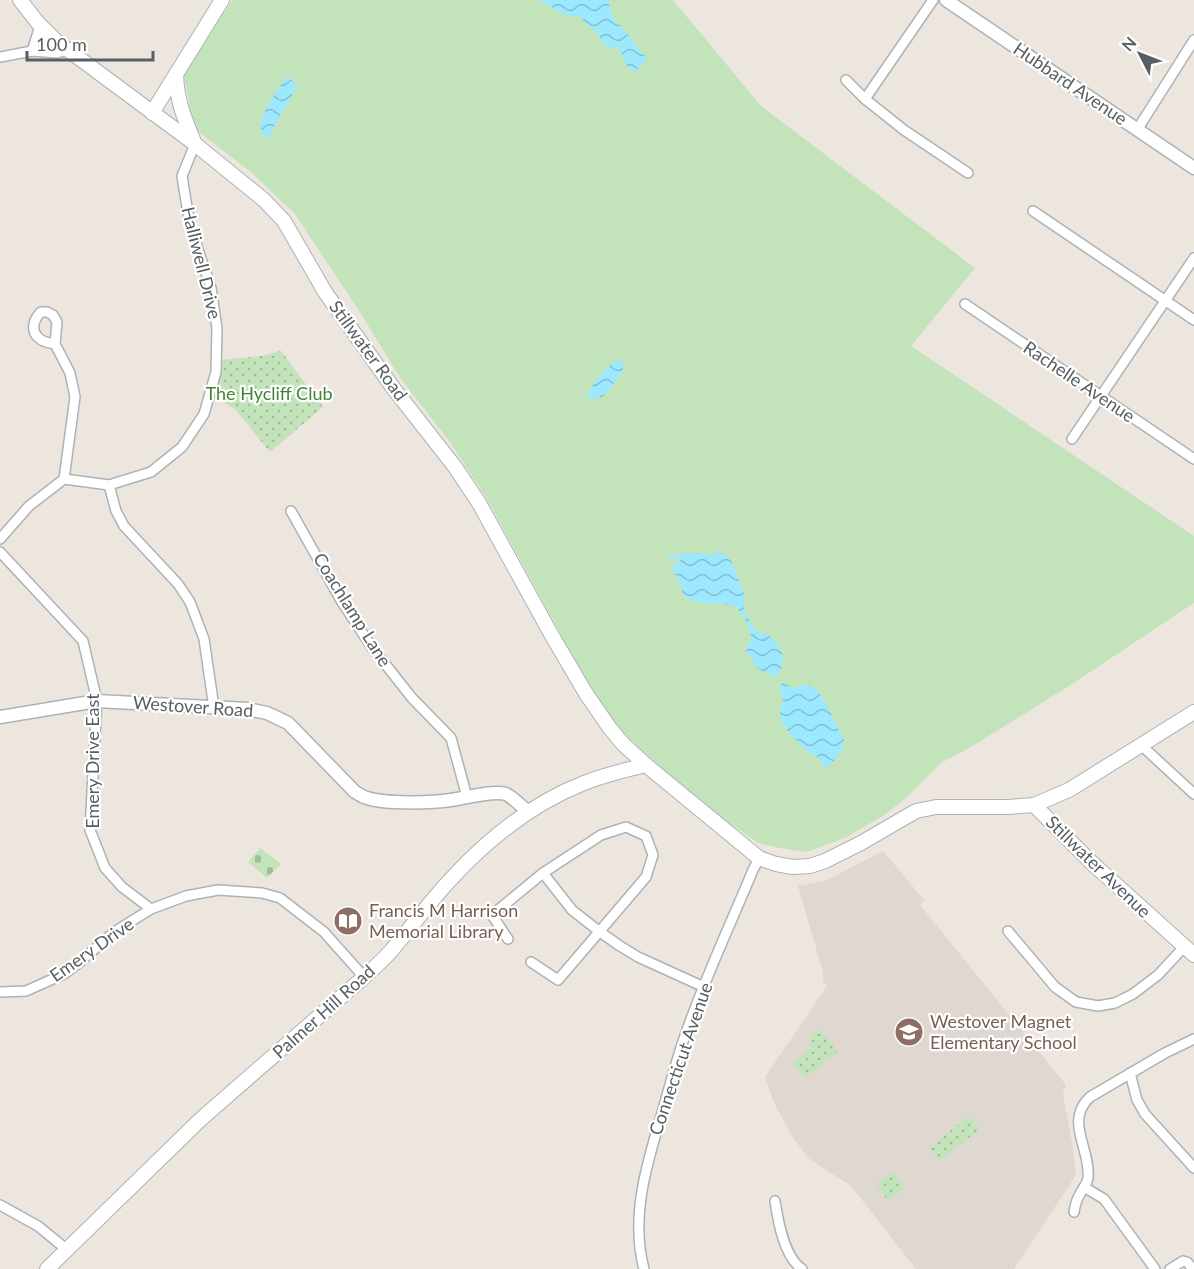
<svg xmlns="http://www.w3.org/2000/svg" width="1194" height="1269" font-family="Lato,sans-serif">
	<defs>
		<pattern id="cemetery-stones" width="16" height="16" patternUnits="userSpaceOnUse" patternTransform="scale(1.5)"><rect width="16" height="16" fill="#c3e4bb"/><path d="M2 7V4a2 2 0 0 1 4 0v3zM10 15v-3a2 2 0 0 1 4 0v3z" fill="#a1bc9b"/></pattern>
		<pattern id="park-dots" width="8" height="8" patternUnits="userSpaceOnUse" patternTransform="scale(1.5)"><rect width="8" height="8" fill="#c3e4bb"/><path d="M2 2h.1M6 6h.1" fill="none" stroke="#a1bc9b" stroke-width="1.8" stroke-linecap="round"/></pattern>
		<pattern id="water-waves" width="16" height="10" patternUnits="userSpaceOnUse" patternTransform="scale(1.5)"><rect width="16" height="10" fill="#9ce8ff"/><path d="M0 5q4-4 8 0t8 0" fill="none" stroke="#82bfd2"/></pattern>
	</defs>
	<rect width="100%" height="100%" fill="#ece6df"/>
	<path fill="#ded8d0" d="M 883,851 L 925,901 L 920,905 L 1066,1085 L 1063,1094 L 1073,1148 L 1076,1175 L 1014,1269 L 916,1269 L 851,1186 L 808,1158 L 792,1136 L 775,1105 L 765,1077 L 827,986 L 823,981 L 823,972 L 798,886 L 825,881 Z"/>
	<path fill="#c3e4bb" d="M 232,0 L 673,0 L 761,106 L 975,268 L 911,346 L 1194,536 L 1194,603 L 1072,684 L 971,747 L 941,763 L 906,798 L 886,814 L 845,838 L 807,852 L 779,848 L 758,843 L 718,815 L 670,775 L 619,729 L 602,710 L 486,497 L 449,441 L 401,379 L 358,309 L 295,214 L 252,173 L 194,128 L 184,76 Z"/>
	<path fill="url(#cemetery-stones)" d="M 260,848 L 281,864 L 267,878 L 248,862 Z"/>
	<g fill="url(#park-dots)">
		<path d="M 281,351 L 323,407 L 270,452 L 235,409 L 216,398 L 222,360 L 261,356 Z"/>
		<path d="M 819,1029 L 838,1052 L 805,1078 L 792,1063 L 810,1049 L 811,1035 Z"/>
		<path d="M 969,1116 L 980,1129 L 939,1161 L 929,1148 Z"/>
		<path d="M 893,1172 L 905,1188 L 888,1201 L 876,1184 Z"/>
	</g>
	<g fill="url(#water-waves)">
		<path d="M 538,0 L 609,0 C 608,17 621,26 631,38 C 636,45 641,52 647,58 L 645,62 L 635,72 L 627,66 L 622,54 L 616,46 L 610,48 L 604,45 L 597,33 L 579,16 L 566,15 L 557,11 L 551,6 Z"/>
		<path d="M 288,76 L 297,85 C 292,98 284,108 278,120 C 274,126 272,132 268,138 L 266,137 C 263,134 262,133 261,129 C 259,114 279,87 288,76 Z"/>
		<path d="M 620,359 L 623,362 L 623,371 L 609,390 L 602,397 L 591,399 L 588,396 C 591,383 607,365 620,359 Z"/>
		<path d="M 719,551 C 722,554 726,556 730,559 C 732,561 742,589 744,593 C 746,599 743,606 745,612 C 747,617 751,623 754,628 C 758,633 760,632 766,634 C 772,636 779,645 781,651 C 785,659 781,670 777,677 L 758,669 L 746,651 C 748,646 751,641 751,636 C 750,626 741,610 733,605 C 721,603 693,605 685,596 C 681,592 683,592 681,587 C 679,580 674,573 672,565 L 676,564 L 682,559 L 678,557 L 672,560 L 668,557 C 678,552 702,553 714,555 Z"/>
		<path d="M 782,683 L 788,685 L 792,688 C 798,687 805,684 811,686 C 823,691 833,719 839,730 C 841,735 845,737 844,743 C 843,751 834,760 829,766 L 825,767 C 821,764 820,759 816,756 C 815,755 813,755 812,754 C 804,749 783,729 781,719 C 778,705 788,704 779,688 Z"/>
	</g>
	<g fill="none" stroke-linecap="round" stroke-linejoin="round">
		<g stroke="#adb2b6" stroke-width="12">
			<g id="minor">
				<path d="M 32,51 L 40,26"/>
				<path d="M 0,57 L 32,51 L 57,53 L 69,50"/>
				<path d="M 846,80 L 865,99 L 933,0"/>
				<path d="M 865,99 L 904,130 L 968,173"/>
				<path d="M 1137,130 L 1194,40"/>
				<path d="M 1033,211 L 1194,320"/>
				<path d="M 965,304 L 1194,459"/>
				<path d="M 55,344 C 50,343 43,342 40,339 C 29,331 34,319 41,312 L 47,312 L 53,315 L 57,322 L 55,344 L 70,373 L 75,397 L 64,479"/>
				<path d="M 1072,439 L 1194,258"/>
				<path d="M 109,485 L 116,511 L 124,526 L 178,584 L 190,602 L 204,639 L 214,708"/>
				<path d="M 291,511 L 342,602 L 371,646 L 412,698 L 451,738 L 467,797"/>
				<path d="M 0,539 L 29,506 L 64,479 L 109,485 L 151,472 L 182,447 L 204,414 L 216,372 L 217,328 L 211,288 L 190,226 L 182,176 L 195,144"/>
				<path d="M 0,552 L 83,641 L 97,701 L 90,830 L 105,868 L 122,887 L 151,909"/>
				<path d="M 1141,745 L 1194,794"/>
				<path d="M 543,873 L 572,910 L 600,932 L 620,946 L 638,957 L 704,987"/>
				<path d="M 1008,931 L 1055,987 L 1076,1002 L 1098,1006 L 1115,1003 L 1133,994 L 1158,975 L 1184,947"/>
				<path d="M 508,939 L 492,915 L 543,873 L 601,835 L 626,827 L 646,836 L 653,855 L 646,877 L 558,980 L 531,962"/>
				<path d="M 0,992 L 26,991 L 64,974 L 80,962 L 114,932 L 151,909 L 186,896 L 218,890 L 262,893 L 280,898 L 324,932 L 364,977"/>
				<path d="M 1130,1073 L 1137,1100 L 1145,1114 L 1194,1168"/>
				<path d="M 1084,1187 L 1104,1199 L 1155,1269"/>
				<path d="M 775,1201 C 778,1221 784,1257 802,1269"/>
				<path d="M 0,1205 L 38,1226 L 66,1249"/>
				<path d="M 1074,1212 C 1075,1206 1076,1200 1080,1194 C 1083,1188 1087,1184 1088,1178 C 1091,1149 1064,1121 1090,1097 L 1165,1053 L 1194,1039"/>
				<path d="M 644,1269 C 630,1217 647,1163 662,1113 C 670,1085 677,1057 687,1030 C 706,976 731,923 753,870 L 759,858"/>
				<path d="M 1170,1269 L 1183,1261 L 1187,1262 L 1193,1269"/>
			</g>
		</g>
		<g stroke="#adb2b6" stroke-width="15">
			<g id="tertiary">
				<path d="M 946,0 L 1194,168"/>
				<path d="M 0,717 L 97,701 L 247,709 L 267,713 L 288,723 L 355,792 C 359,794 363,797 367,798 C 386,804 431,803 451,800 C 464,798 494,790 506,794 C 514,798 521,806 528,812"/>
			</g>
		</g>
		<g stroke="#acb2b6" stroke-width="16">
			<g id="secondary">
				<path d="M 20,0 L 38,23 L 56,41 L 195,144 L 264,200 L 284,221 L 325,292 L 394,389 L 455,467 L 479,503 L 551,634 L 585,692 L 609,727 L 623,744 L 646,765 L 759,858 L 776,864 L 793,867 L 810,866 L 825,861 L 861,843 L 916,811 L 936,807 L 1007,807 L 1034,805 L 1069,790 L 1194,712"/>
				<path d="M 176,74 C 177,102 184,117 194,142"/>
				<path d="M 152,113 L 222,0"/>
				<path d="M 1034,805 L 1092,863 L 1194,955"/>
				<path d="M 47,1269 L 201,1119 L 364,977 C 373,969 382,961 390,952 C 411,928 430,901 452,878 C 489,838 533,803 584,783 C 604,775 625,770 646,765"/>
			</g>
		</g>
		<use href="#minor" stroke="#fff" stroke-width="9"/>
		<use href="#tertiary" stroke="#fff" stroke-width="12"/>
		<use href="#secondary" stroke="#fff" stroke-width="14"/>
	</g>
	<defs>
		<g id="library-disc" transform="scale(1.5)"><circle r="9.5" fill="#8d6e63" stroke="#fff"/><path d="M-6-4Q-3-5.5-.7-3.5V5Q-3 3-6 4ZM6-4Q3-5.5 .7-3.5V5Q3 3 6 4Z" fill="#fff"/></g>
		<g id="school-disc" transform="scale(1.5)"><circle r="9.5" fill="#8d6e63" stroke="#fff"/><path d="M0-5L7-2L0 1L-7-2ZM-4 1L0 2.5L4 1V4Q0 6-4 4Z" fill="#fff"/></g>
	</defs>
	<g fill-rule="evenodd">
		<use href="#library-disc" x="348" y="921"/>
		<use href="#school-disc" x="909" y="1032"/>
	</g>
	<g text-anchor="middle" stroke-width="4.5" stroke-linejoin="round" paint-order="stroke">
		<g font-size="18" fill="#585e61" stroke="#fff">
			<text transform="translate(1070 84) rotate(34)" y="6">Hubbard Avenue</text>
			<text transform="translate(201 263) rotate(76)" y="6">Halliwell Drive</text>
			<text transform="translate(368 351) rotate(54)" y="6">Stillwater Road</text>
			<text transform="translate(1079 382) rotate(34)" y="6">Rachelle Avenue</text>
			<text transform="translate(352 610) rotate(58)" y="6">Coachlamp Lane</text>
			<text transform="translate(193 707) rotate(4)" y="6">Westover Road</text>
			<text transform="translate(93 761) rotate(-90)" y="6">Emery Drive East</text>
			<text transform="translate(1098 867) rotate(44)" y="6">Stillwater Avenue</text>
			<text transform="translate(92 950) rotate(-35)" y="6">Emery Drive</text>
			<text transform="translate(324 1012) rotate(-42)" y="6">Palmer Hill Road</text>
			<text transform="translate(681 1059) rotate(-71)" y="6">Connecticut Avenue</text>
		</g>
		<g font-size="18" fill="#408433" stroke="#fff">
			<text x="269" y="400">The Hycliff Club</text>
		</g>
		<g font-size="18" fill="#785e54" stroke="#fff" text-anchor="start">
			<text x="369" y="917">Francis M Harrison<tspan x="369" dy="21">Memorial Library</tspan></text>
			<text x="930" y="1028">Westover Magnet<tspan x="930" dy="21">Elementary School</tspan></text>
		</g>
	</g>
	<g transform="translate(1140 54) rotate(312)" stroke="#ffffff" stroke-width="4.5" paint-order="stroke">
	<path d="M0-4.5L10 22L0 15L-10 22Z" fill="#585e61"/>
	<text y="-9" font-size="16" font-weight="bold" text-anchor="middle" fill="#585e61">N</text>
	</g>
	<path d="M27 51v9h126v-9" fill="none" stroke="#585e61" stroke-width="3"/>
	<text x="36" y="51" font-size="18" fill="#585e61" stroke="#ffffff" stroke-width="4.5" paint-order="stroke">100 m</text>
</svg>
